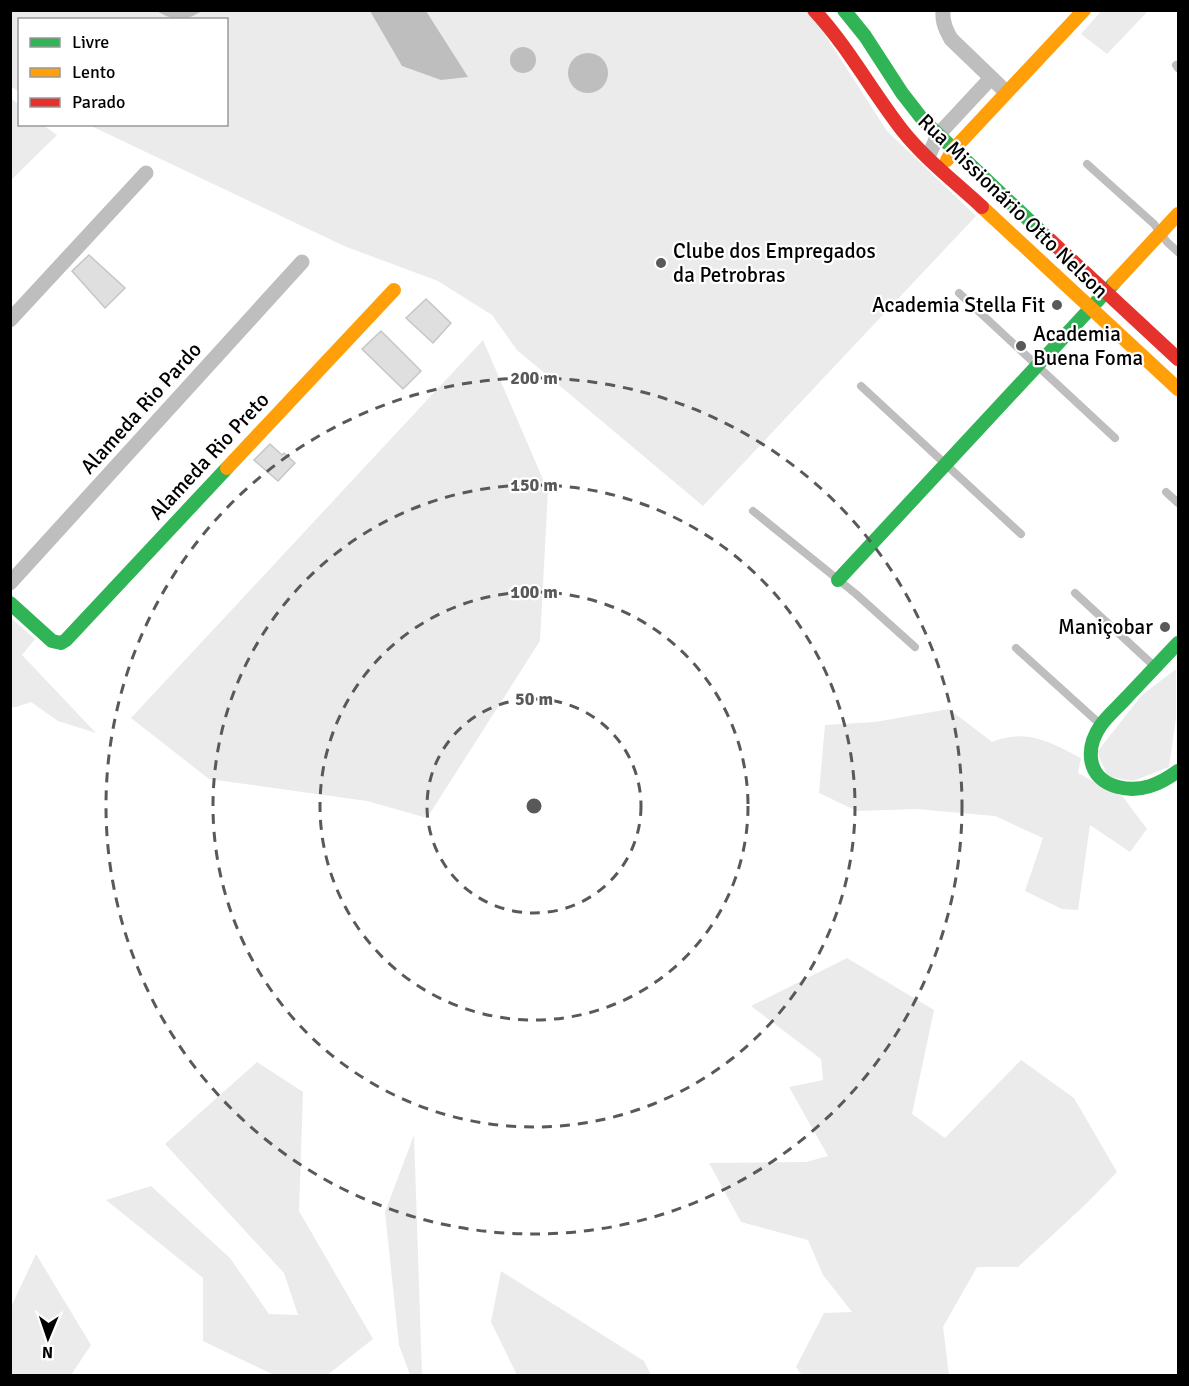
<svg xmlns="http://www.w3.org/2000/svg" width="1189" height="1386" font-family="Signika,sans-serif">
	<rect width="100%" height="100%" fill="#fff"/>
	<g fill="#ebebeb">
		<path d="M 1102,10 L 1148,10 L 1148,11 L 1107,54 L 1081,34 Z"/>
		<path d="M 10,11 L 806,11 L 813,16 L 887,131 L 976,216 L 703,506 L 517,350 L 492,315 L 438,281 L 344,246 L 89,125 L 226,124 L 226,20 L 20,20 L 19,91 L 11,87 Z"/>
		<path d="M 11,98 L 19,105 L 20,124 L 43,125 L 57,135 L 11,180 Z"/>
		<path d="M 483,340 L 548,491 L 540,641 L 427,818 L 367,801 L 209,779 L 131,718 Z"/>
		<path d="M 10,617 L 35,639 L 22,655 L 96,733 L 58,721 L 31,702 L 16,707 L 11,707 Z"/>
		<path d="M 1176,669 L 1176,718 L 1169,767 L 1133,781 L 1108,777 L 1097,752 L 1142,695 Z"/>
		<path d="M 949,709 L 992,742 C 1028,728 1049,742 1081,758 L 1078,773 L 1123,797 L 1147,829 L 1130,852 L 1090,825 L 1078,910 L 1062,909 L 1025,891 L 1043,838 L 995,816 L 916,809 L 857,811 L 819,793 L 825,725 L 875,722 Z"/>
		<path d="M 847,958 L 934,1010 L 912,1114 L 945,1138 L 1021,1060 L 1074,1098 L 1117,1172 L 1087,1203 L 1018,1267 L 977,1267 L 943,1327 L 949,1375 L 802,1375 L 796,1367 L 824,1313 L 852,1312 L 823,1275 L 808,1240 L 741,1222 L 709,1163 L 806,1162 L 828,1156 L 789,1087 L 823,1080 L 821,1059 L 751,1006 Z"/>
		<path d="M 257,1062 L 303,1092 L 299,1211 L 373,1339 L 326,1376 L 274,1375 L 203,1341 L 203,1278 L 106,1200 L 151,1186 L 230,1258 L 269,1314 L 298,1315 L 284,1273 L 165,1144 Z"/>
		<path d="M 414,1135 L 422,1375 L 422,1376 L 410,1375 L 399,1345 L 385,1212 Z"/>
		<path d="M 36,1254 L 91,1345 L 71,1375 L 11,1375 L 11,1307 Z"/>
		<path d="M 501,1271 L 644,1361 L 651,1375 L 517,1375 L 491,1322 Z"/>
	</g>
	<g fill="#bebebe">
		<path d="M 156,11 L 202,11 C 181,23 176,21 156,11 Z"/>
		<path d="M 370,11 L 426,11 L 468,77 L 441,80 L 402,66 Z"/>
		<circle cx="523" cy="60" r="13"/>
		<circle cx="588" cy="73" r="20"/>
	</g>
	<g fill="#dfdfdf" stroke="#c6c6c6" stroke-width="1.5">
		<path d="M 89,255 L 125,288 L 105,308 L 72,271 Z"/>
		<path d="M 426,299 L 451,323 L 433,343 L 406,318 Z"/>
		<path d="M 381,331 L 421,371 L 403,389 L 362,349 Z"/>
		<path d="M 270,444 L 282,455 L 284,453 L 295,463 L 278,481 L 254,460 Z"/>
	</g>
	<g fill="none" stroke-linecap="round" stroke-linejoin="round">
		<g stroke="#bebebe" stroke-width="8">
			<path d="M 1176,65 L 1178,68"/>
			<path d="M 1087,164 L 1154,224 L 1167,242 L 1178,252"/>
			<path d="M 959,293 L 1115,438"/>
			<path d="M 861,386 L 1021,534"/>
			<path d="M 1166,492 L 1178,503"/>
			<path d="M 753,511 L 856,594 L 915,647"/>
			<path d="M 1075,593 L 1153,665"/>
			<path d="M 1016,648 L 1100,724"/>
		</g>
		<g stroke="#bebebe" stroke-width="15">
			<path d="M 943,10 C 942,22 946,30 951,39 L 1006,92"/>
			<path d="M 928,157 L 938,135 L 991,78"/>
			<path d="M 10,320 L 146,173"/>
			<path d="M 10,583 L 302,262"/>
		</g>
		<g stroke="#30b455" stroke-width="14">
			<path d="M 844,10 L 865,36 L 902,93 L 923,120 L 1050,240"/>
			<path d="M 838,580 L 1114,283"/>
			<path d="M 10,603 L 52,641 L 61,643 L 66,640 L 227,468"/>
			<path d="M 1178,643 C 1161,661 1144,679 1127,697 C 1119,706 1108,715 1101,725 C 1085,748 1086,779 1118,787 C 1141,793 1160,784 1178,771"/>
		</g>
		<g stroke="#ff9f0a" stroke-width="14">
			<path d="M 947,160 L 953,150 L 1084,10"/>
			<path d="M 982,207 L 1178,389"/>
			<path d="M 1114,283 L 1178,214"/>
			<path d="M 227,468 L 394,290"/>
		</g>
		<g stroke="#e5322d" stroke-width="14">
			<path d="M 814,10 C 848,47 871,90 902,130 C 925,159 955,182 982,207"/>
			<path d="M 1050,240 L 1178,359"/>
		</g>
	</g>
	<g fill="none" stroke="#595959" stroke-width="3" stroke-dasharray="10 8">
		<circle cx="534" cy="806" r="107"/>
		<circle cx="534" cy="806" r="214"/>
		<circle cx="534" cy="806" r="321"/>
		<circle cx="534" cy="806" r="428"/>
	</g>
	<g fill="#595959" stroke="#fff" stroke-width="2">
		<circle cx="661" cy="263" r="6"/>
		<circle cx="1057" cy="305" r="6"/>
		<circle cx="1021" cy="346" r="6"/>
		<circle cx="1165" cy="627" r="6"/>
	</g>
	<g text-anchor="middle" stroke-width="4.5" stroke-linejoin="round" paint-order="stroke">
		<g font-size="21" fill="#000" stroke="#fff">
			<text transform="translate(1013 206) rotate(44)" y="7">Rua Missionário Otto Nelson</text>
			<text transform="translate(141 408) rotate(-48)" y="7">Alameda Rio Pardo</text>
			<text transform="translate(209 456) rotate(-47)" y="7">Alameda Rio Preto</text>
		</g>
		<g font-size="21" fill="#000" stroke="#fff" text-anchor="start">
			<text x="673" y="258">Clube dos Empregados<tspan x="673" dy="24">da Petrobras</tspan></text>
			<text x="1045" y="312" text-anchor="end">Academia Stella Fit</text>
			<text x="1033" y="341">Academia<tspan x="1033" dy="24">Buena Foma</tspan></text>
			<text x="1153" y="634" text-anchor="end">Maniçobar</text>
		</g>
	</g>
	<circle cx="534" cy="806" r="9" fill="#595959" stroke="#fff" stroke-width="3"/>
	<g font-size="18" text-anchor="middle" font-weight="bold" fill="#595959" stroke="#fff" stroke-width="4.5" stroke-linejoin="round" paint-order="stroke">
		<text x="534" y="384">200 m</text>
		<text x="534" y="491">150 m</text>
		<text x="534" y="598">100 m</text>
		<text x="534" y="705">50 m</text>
	</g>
	<rect width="1189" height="1386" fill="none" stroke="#000000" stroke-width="24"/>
	<rect x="18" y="18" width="210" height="108" fill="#ffffff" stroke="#999999" stroke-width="1.5"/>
	<rect x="30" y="38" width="30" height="9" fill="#30b455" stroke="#999999" stroke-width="1.5"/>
	<text x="72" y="48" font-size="18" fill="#000000">Livre</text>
	<rect x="30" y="68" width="30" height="9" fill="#ff9f0a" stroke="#999999" stroke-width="1.5"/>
	<text x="72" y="78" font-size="18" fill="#000000">Lento</text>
	<rect x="30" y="98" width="30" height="9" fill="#e5322d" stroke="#999999" stroke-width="1.5"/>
	<text x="72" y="108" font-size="18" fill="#000000">Parado</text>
	<g transform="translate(48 1338) rotate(182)" stroke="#ffffff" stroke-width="4.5" paint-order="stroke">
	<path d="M0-4.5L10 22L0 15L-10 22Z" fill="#000000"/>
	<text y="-9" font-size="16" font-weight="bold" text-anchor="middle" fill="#000000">N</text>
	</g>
</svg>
